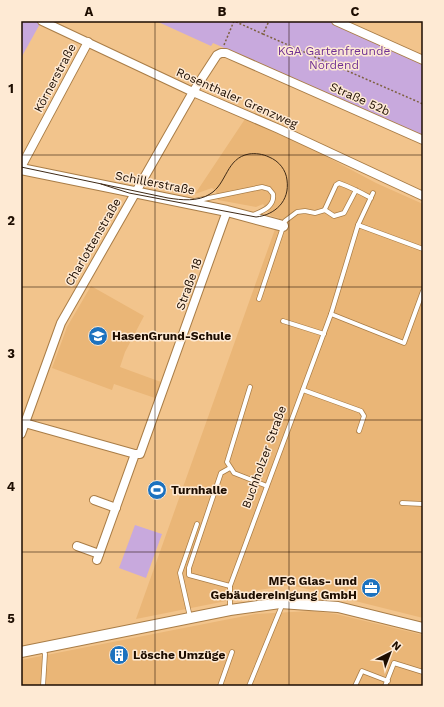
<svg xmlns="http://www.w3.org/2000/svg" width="444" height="707" font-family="'Work Sans',sans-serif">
	<rect width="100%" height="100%" fill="#f2c48c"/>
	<g fill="#eab677">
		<path d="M 245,119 L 312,149 L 376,183 L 423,204 L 423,618 L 291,585 L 234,594 L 236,599 L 136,619 L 279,218 L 271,216 L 263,204 L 256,207 L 218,200 L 216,191 L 212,188 L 195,194 Z"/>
		<path d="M 91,286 L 144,316 L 125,352 L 120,367 L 161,382 L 155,398 L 114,384 L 112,390 L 52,368 L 67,327 Z"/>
		<path d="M 311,611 L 336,614 L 423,635 L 423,686 L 21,686 L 21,660 L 255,614 Z"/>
	</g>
	<g fill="#c8a9dd">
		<path d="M 21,21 L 41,22 L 21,58 Z"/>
		<path d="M 156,21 L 336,21 L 423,60 L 423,136 L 213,43 L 211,46 Z"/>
		<path d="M 135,525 L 162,534 L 146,578 L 119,568 Z"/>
	</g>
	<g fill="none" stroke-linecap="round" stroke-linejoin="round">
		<g stroke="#a97d47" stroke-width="5.5">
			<g id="service">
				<path d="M 356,190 L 344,213 L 334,216 L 325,210 L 325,209 L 336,185 L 339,183 C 350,187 360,192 371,198"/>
				<path d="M 194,201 L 262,187 L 269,189 L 273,194 C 275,207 262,211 253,215"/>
				<path d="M 358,225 L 373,193"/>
				<path d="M 259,299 L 285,221 L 297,212 L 305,211 L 315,213 L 325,210"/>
				<path d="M 331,314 L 404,343 L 423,291"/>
				<path d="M 283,321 L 324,334"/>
				<path d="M 250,387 L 227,462 L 234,473 L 267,486"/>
				<path d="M 303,390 L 361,411 L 364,416 L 359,431"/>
				<path d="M 402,503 L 423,504"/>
				<path d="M 230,586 L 189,575 L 189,568 L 221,473 L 230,468"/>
				<path d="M 230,610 L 230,586 L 331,314 L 358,225 L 423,249"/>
				<path d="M 190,617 L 180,573 L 197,524"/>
				<path d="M 43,686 L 45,654 L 43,649"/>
				<path d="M 220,686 L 232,652"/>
				<path d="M 249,686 L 283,603"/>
				<path d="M 355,686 L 362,671 L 388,681"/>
				<path d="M 385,686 L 394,663 L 423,672"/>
			</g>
		</g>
		<g stroke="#a97d47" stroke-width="10">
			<g id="minor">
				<path d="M 42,21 L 193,92 L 279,129 L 423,196"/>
				<path d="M 336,21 L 423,60"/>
				<path d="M 21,167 L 88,42"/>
				<path d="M 21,422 L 135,454 L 140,454 L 227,211"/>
				<path d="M 21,434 L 61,323 L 193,92 L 217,55 L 221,53 L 226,53 L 423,140"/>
				<path d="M 94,500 L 116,508"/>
				<path d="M 77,546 L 99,554"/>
				<path d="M 97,560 L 135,454"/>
			</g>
		</g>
		<g stroke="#a97d47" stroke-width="12">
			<g id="tertiary">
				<path d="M 21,169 L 227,211 L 283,226"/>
				<path d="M 21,652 L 230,610 L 280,603 L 338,607 L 423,628"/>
			</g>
		</g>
		<g stroke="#7e6140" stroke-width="1.5" stroke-dasharray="2 2" stroke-linecap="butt">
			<path d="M 263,34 L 423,104"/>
			<path d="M 224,45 L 234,21 L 263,34 L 269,21"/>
		</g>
		<use href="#service" stroke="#fff" stroke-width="4"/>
		<use href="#minor" stroke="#fff" stroke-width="8"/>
		<use href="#tertiary" stroke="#fff" stroke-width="10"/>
		<path stroke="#402b17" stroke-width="1" d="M 21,167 L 168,198 C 181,200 198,202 210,194 C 227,184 226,158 249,154 C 255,153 263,154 269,157 C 279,161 286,170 287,180 C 290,201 275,215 256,217 L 129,193 L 101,184"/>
	</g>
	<path fill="none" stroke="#1d0d00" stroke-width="1" stroke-opacity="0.55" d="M 155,21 L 155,686M 289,21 L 289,686M 21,155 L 423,155M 21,287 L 423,287M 21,420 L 423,420M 21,552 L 423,552"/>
	<defs>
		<g id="school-disc" transform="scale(1)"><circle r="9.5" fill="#1c72bf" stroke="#feead4"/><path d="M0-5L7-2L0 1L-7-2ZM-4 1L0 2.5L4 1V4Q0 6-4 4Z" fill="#fff"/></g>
		<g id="stadium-disc" transform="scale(1)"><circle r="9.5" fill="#1c72bf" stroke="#feead4"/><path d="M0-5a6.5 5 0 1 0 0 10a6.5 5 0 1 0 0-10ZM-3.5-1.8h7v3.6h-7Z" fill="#fff"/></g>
		<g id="office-disc" transform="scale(1)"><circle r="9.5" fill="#1c72bf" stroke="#feead4"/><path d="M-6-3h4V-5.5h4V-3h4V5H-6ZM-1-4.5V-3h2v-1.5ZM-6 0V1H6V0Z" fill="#fff"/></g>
		<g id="building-disc" transform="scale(1)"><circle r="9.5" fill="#1c72bf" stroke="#feead4"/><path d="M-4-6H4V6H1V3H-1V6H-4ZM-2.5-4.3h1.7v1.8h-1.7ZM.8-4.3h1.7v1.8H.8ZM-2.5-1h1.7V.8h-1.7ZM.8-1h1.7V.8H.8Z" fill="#fff"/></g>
	</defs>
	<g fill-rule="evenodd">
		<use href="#school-disc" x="98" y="336"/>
		<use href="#stadium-disc" x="157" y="490"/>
		<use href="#office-disc" x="371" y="588"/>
		<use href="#building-disc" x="119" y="655"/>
	</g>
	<g text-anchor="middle" stroke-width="3" stroke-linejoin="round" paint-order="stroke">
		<g font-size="12" fill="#703094" stroke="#feead4">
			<text x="334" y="55">KGA Gartenfreunde<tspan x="334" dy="14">Nordend</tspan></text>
		</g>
		<g font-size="12" fill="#1d0d00" stroke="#feead4">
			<text transform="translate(55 78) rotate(-62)" y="4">Körnerstraße</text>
			<text transform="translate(237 98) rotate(24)" y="4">Rosenthaler Grenzweg</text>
			<text transform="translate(360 99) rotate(24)" y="4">Straße 52b</text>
			<text transform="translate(155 183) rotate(11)" y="4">Schillerstraße</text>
			<text transform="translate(93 242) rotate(-60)" y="4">Charlottenstraße</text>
			<text transform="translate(189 284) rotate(-70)" y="4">Straße 18</text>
			<text transform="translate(264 457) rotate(-70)" y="4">Buchholzer Straße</text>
		</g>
		<g font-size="12" font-weight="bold" fill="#1d0d00" stroke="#feead4" text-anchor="start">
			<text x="112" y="340">HasenGrund-Schule</text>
			<text x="171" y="494">Turnhalle</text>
			<text x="357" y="585" text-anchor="end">MFG Glas- und<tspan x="357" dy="14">Gebäudereinigung GmbH</tspan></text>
			<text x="133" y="659">Lösche Umzüge</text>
		</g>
	</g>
	<rect width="444" height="707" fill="none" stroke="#feead4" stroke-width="44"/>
	<g transform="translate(390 653) rotate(42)" stroke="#feead4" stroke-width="3" paint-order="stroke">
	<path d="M0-3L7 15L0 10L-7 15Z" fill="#1d0d00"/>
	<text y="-6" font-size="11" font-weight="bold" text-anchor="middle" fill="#1d0d00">N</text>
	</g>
	<rect x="22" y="22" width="400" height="663" fill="none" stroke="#1d0d00" stroke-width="1.5"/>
	<g font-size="13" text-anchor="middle" font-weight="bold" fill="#1d0d00">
		<text x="89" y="16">A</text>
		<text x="222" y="16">B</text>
		<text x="355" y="16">C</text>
		<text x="11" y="93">1</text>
		<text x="11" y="225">2</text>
		<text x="11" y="358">3</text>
		<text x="11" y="491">4</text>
		<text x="11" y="623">5</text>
	</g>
</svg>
